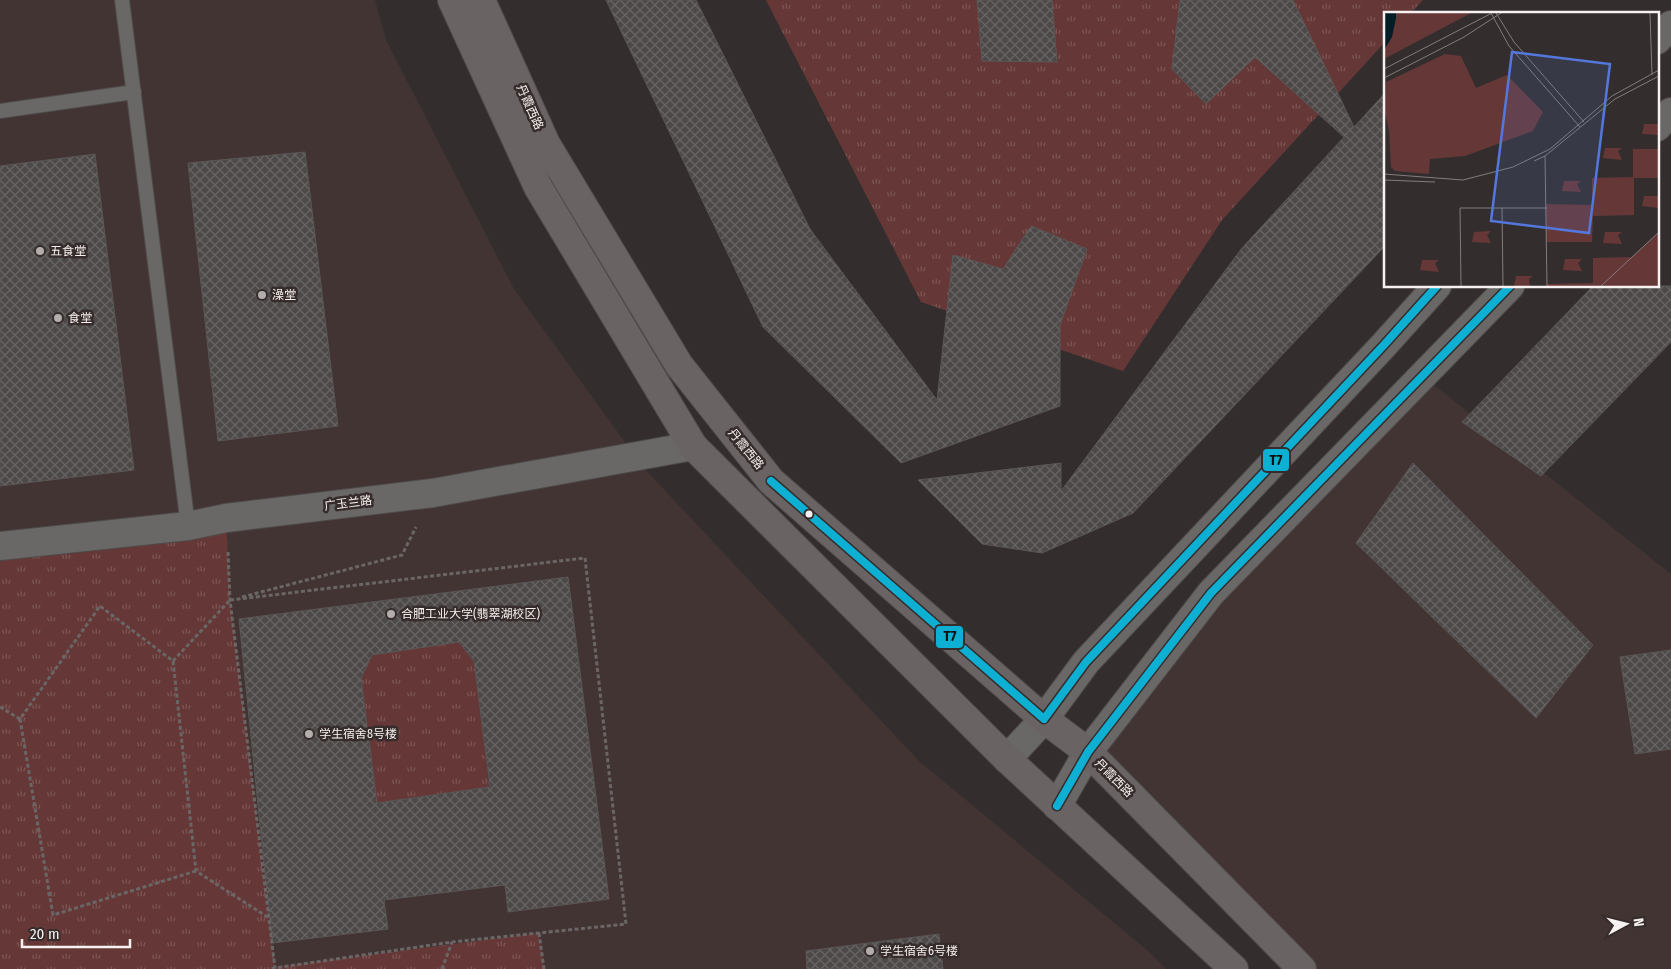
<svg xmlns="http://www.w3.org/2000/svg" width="1671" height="969" font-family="'Fira Sans Condensed','Noto Sans SC',sans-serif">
	<defs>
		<pattern id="grass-tufts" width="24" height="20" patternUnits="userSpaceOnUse" patternTransform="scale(1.25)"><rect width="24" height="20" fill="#653837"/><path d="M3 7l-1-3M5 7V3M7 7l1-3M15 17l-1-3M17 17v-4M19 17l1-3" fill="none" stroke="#7c5554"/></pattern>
		<pattern id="building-cross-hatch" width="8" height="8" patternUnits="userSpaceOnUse" patternTransform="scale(1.25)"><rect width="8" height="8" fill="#4d4949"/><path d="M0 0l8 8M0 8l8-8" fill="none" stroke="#676464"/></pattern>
	</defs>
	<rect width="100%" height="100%" fill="#332e2d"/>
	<g fill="#423433">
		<path d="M 0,0 L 375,0 L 386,40 L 514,289 L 643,467 L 919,761 L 1147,950 L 1166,969 L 0,969 Z"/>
		<path d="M 1423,376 L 1671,574 L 1671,969 L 1302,969 L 1088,752 L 1211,593 Z"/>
	</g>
	<g fill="url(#grass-tufts)">
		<path d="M 766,0 L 1423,0 L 1410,14 L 1385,14 L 1385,42 L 1222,220 L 1123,371 L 921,302 Z"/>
		<path d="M 226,518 L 230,600 L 275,967 L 539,933 L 544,969 L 0,969 L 0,546 Z"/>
		<path d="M 459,642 L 474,661 L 494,826 L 461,791 L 402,799 L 388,810 L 381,841 L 361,678 L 372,655 Z"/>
	</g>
	<g fill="url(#building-cross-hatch)" stroke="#5b5656" fill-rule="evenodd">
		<path d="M 606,0 L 696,0 L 810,229 L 937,400 L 953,255 L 1003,269 L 1031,226 L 1087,249 L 1060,325 L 1060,406 L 901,463 L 763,327 Z"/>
		<path d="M 977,0 L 1052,0 L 1057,62 L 982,61 Z"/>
		<path d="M 1180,0 L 1293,0 L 1354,127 L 1385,93 L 1385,246 L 1133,513 L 1042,553 L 982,544 L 918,480 L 1061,463 L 1061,491 L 1242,248 L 1344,137 L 1255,57 L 1206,104 L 1172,69 Z"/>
		<path d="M 305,152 L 338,426 L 218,441 L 188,163 Z"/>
		<path d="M 95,154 L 134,470 L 0,486 L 0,166 Z"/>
		<path d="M 1593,286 L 1671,286 L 1671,342 L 1541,476 L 1462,422 Z"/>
		<path d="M 1413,463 L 1593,645 L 1536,718 L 1356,543 Z"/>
		<path d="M 568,577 L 609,899 L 508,912 L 505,885 L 384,900 L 388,929 L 272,943 L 239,619 ZM 459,642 L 474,661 L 490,787 L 377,803 L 361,678 L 372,655 Z"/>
		<path d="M 1671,650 L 1671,749 L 1635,754 L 1620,657 Z"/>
		<path d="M 939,934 L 943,969 L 807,969 L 806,951 Z"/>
	</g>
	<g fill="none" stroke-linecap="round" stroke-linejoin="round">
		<g stroke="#4f4b4b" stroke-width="16">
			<g id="lane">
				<path d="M 122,0 L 188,526"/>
				<path d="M 0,111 L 134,92"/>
			</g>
		</g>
		<g stroke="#4f4b4b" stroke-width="30">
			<g id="street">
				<path d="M 1657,40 L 1671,25"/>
				<path d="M 1657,127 L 1671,112"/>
				<path d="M 0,546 L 188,526 L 226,518 L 433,493 L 693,446"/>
				<path d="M 1007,759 L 1044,719 L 1086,662 L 1383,346 L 1437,286"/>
				<path d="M 1057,806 L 1088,752 L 1211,593 L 1510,286"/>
			</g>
		</g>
		<g stroke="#4f4b4b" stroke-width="30">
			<g id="secondary">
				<path d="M 452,0 L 538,187 L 693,446 L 1007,759 L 1234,969"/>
				<path d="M 481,0 L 546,144 L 679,365 L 771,481 L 1044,719 L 1088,752 L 1302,969"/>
			</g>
		</g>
		<g stroke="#6a6666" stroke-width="3" stroke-dasharray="4 2.5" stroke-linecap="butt">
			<path d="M 228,552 L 230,600 L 275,968"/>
			<path d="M 242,597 L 402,555 L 416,527"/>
			<path d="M 230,600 L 585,558 L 626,924 L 452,942 L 268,969"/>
			<path d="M 173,661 L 231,599"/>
			<path d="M 0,707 L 20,719"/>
			<path d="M 196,871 L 53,915 L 20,719 L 100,606 L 173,661 L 196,871 L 269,918"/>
			<path d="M 539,933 L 544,969"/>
			<path d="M 442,969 L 452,942"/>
		</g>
		<use href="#lane" stroke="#6a6767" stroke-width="14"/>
		<use href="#street" stroke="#6a6767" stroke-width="28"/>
		<use href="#secondary" stroke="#696363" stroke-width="28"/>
		<g stroke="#352c2b" stroke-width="11">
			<g id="bus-1">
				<path d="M 771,481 L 1044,719 L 1086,662 L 1383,346 L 1437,286"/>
				<path d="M 1057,806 L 1088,752 L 1211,593 L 1510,286"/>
			</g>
		</g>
		<use href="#bus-1" stroke="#0dafd3" stroke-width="8"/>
	</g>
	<g fill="#b3adac" stroke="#352c2b" stroke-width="2">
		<circle cx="40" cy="251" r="5"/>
		<circle cx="262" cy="295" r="5"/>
		<circle cx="58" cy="318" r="5"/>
		<circle cx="391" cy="614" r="5"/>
		<circle cx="309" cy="734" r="5"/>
		<circle cx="870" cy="951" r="5"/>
	</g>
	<circle fill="#f8f1f1" stroke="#352c2b" stroke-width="2" cx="809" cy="514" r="4.5"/>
	<g text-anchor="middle" stroke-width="5" stroke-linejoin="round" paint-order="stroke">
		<g font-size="12" fill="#f8f1f1" stroke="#352c2b">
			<text transform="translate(530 107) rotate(66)" y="4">丹霞西路</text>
			<text transform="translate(746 449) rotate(51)" y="4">丹霞西路</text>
			<text transform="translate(348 503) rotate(-7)" y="4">广玉兰路</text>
			<text transform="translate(1114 778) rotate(45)" y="4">丹霞西路</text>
		</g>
		<g font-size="12" fill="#f8f1f1" stroke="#352c2b" text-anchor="start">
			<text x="50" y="255">五食堂</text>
			<text x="272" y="299">澡堂</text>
			<text x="68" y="322">食堂</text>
			<text x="401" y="618">合肥工业大学(翡翠湖校区)</text>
			<text x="319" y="738">学生宿舍8号楼</text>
			<text x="880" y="955">学生宿舍6号楼</text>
		</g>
	</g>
	<g transform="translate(1384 12)">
		<rect width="275" height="275" fill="#332e2d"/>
		<path d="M 61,42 L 77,44 L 92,76 L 123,63 L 159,100 L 149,119 L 81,144 L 46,147 L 45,162 L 11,159 L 7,155 L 5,118 L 0,97 L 2,70 ZM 275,112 L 275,123 L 258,122 L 260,112 ZM 238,136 L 234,139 L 238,148 L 219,146 L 221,136 ZM 249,137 L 275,137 L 275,166 L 250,166 L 250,203 L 209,204 L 208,230 L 162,230 L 162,192 L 208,193 L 208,166 L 249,165 ZM 197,169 L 193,172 L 197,180 L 178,179 L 180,169 ZM 275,184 L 275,196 L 258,194 L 260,184 ZM 107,219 L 103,223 L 107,231 L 88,230 L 90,220 ZM 238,220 L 234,223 L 238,232 L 219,231 L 221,220 ZM 198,247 L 194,251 L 198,259 L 179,258 L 181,247 ZM 55,248 L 51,251 L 55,260 L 36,258 L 38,248 ZM 149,264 L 145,267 L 146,274 L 130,274 L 132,264 Z" fill="#653837"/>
		<path d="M 0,1 L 87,1 L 0,47 ZM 275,220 L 275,274 L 163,274 L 163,272 L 209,271 L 209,246 L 248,245 Z" fill="#653837"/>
		<path d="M 0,1 L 12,1 L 12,6 L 8,25 L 0,38 Z" fill="#051d26"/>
		<path fill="none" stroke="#827c7b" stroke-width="1" d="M 107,1 L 125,34 L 196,115M 112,1 L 130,30 L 200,110M 266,1 L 268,63M 0,57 L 108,1M 0,66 L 80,25 L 117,1M 161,144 L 163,274M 150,149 L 161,144 L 231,87 L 275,64M 0,162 L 79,168 L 129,155 L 166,137 L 228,84 L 275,58M 0,168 L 51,170M 118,196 L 119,274M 77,274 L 76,196 L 163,196M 217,274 L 275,220"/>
		<path fill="#5477de" fill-opacity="0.15" stroke="#5477de" stroke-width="2.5" d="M 128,40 L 226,52 L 205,221 L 107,209 Z"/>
		<rect width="275" height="275" fill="none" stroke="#f8f1f1" stroke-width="2.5"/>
	</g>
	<g stroke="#352c2b" stroke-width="2">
		<rect x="1262" y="448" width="28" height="24" rx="5" fill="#0dafd3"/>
		<rect x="935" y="625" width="29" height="24" rx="5" fill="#0dafd3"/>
	</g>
	<g font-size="14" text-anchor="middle" font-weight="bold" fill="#111">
		<text x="1276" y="465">T7</text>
		<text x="950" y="641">T7</text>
	</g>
	<g transform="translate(1626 924) rotate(83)" stroke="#352c2b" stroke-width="4" paint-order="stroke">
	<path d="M0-4L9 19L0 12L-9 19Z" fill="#f8f1f1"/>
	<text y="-8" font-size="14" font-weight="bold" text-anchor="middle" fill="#f8f1f1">N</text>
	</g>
	<path d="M22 939v8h108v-8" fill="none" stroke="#f8f1f1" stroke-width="2.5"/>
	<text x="30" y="939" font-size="15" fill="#f8f1f1" stroke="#352c2b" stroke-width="4" paint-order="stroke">20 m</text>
</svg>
